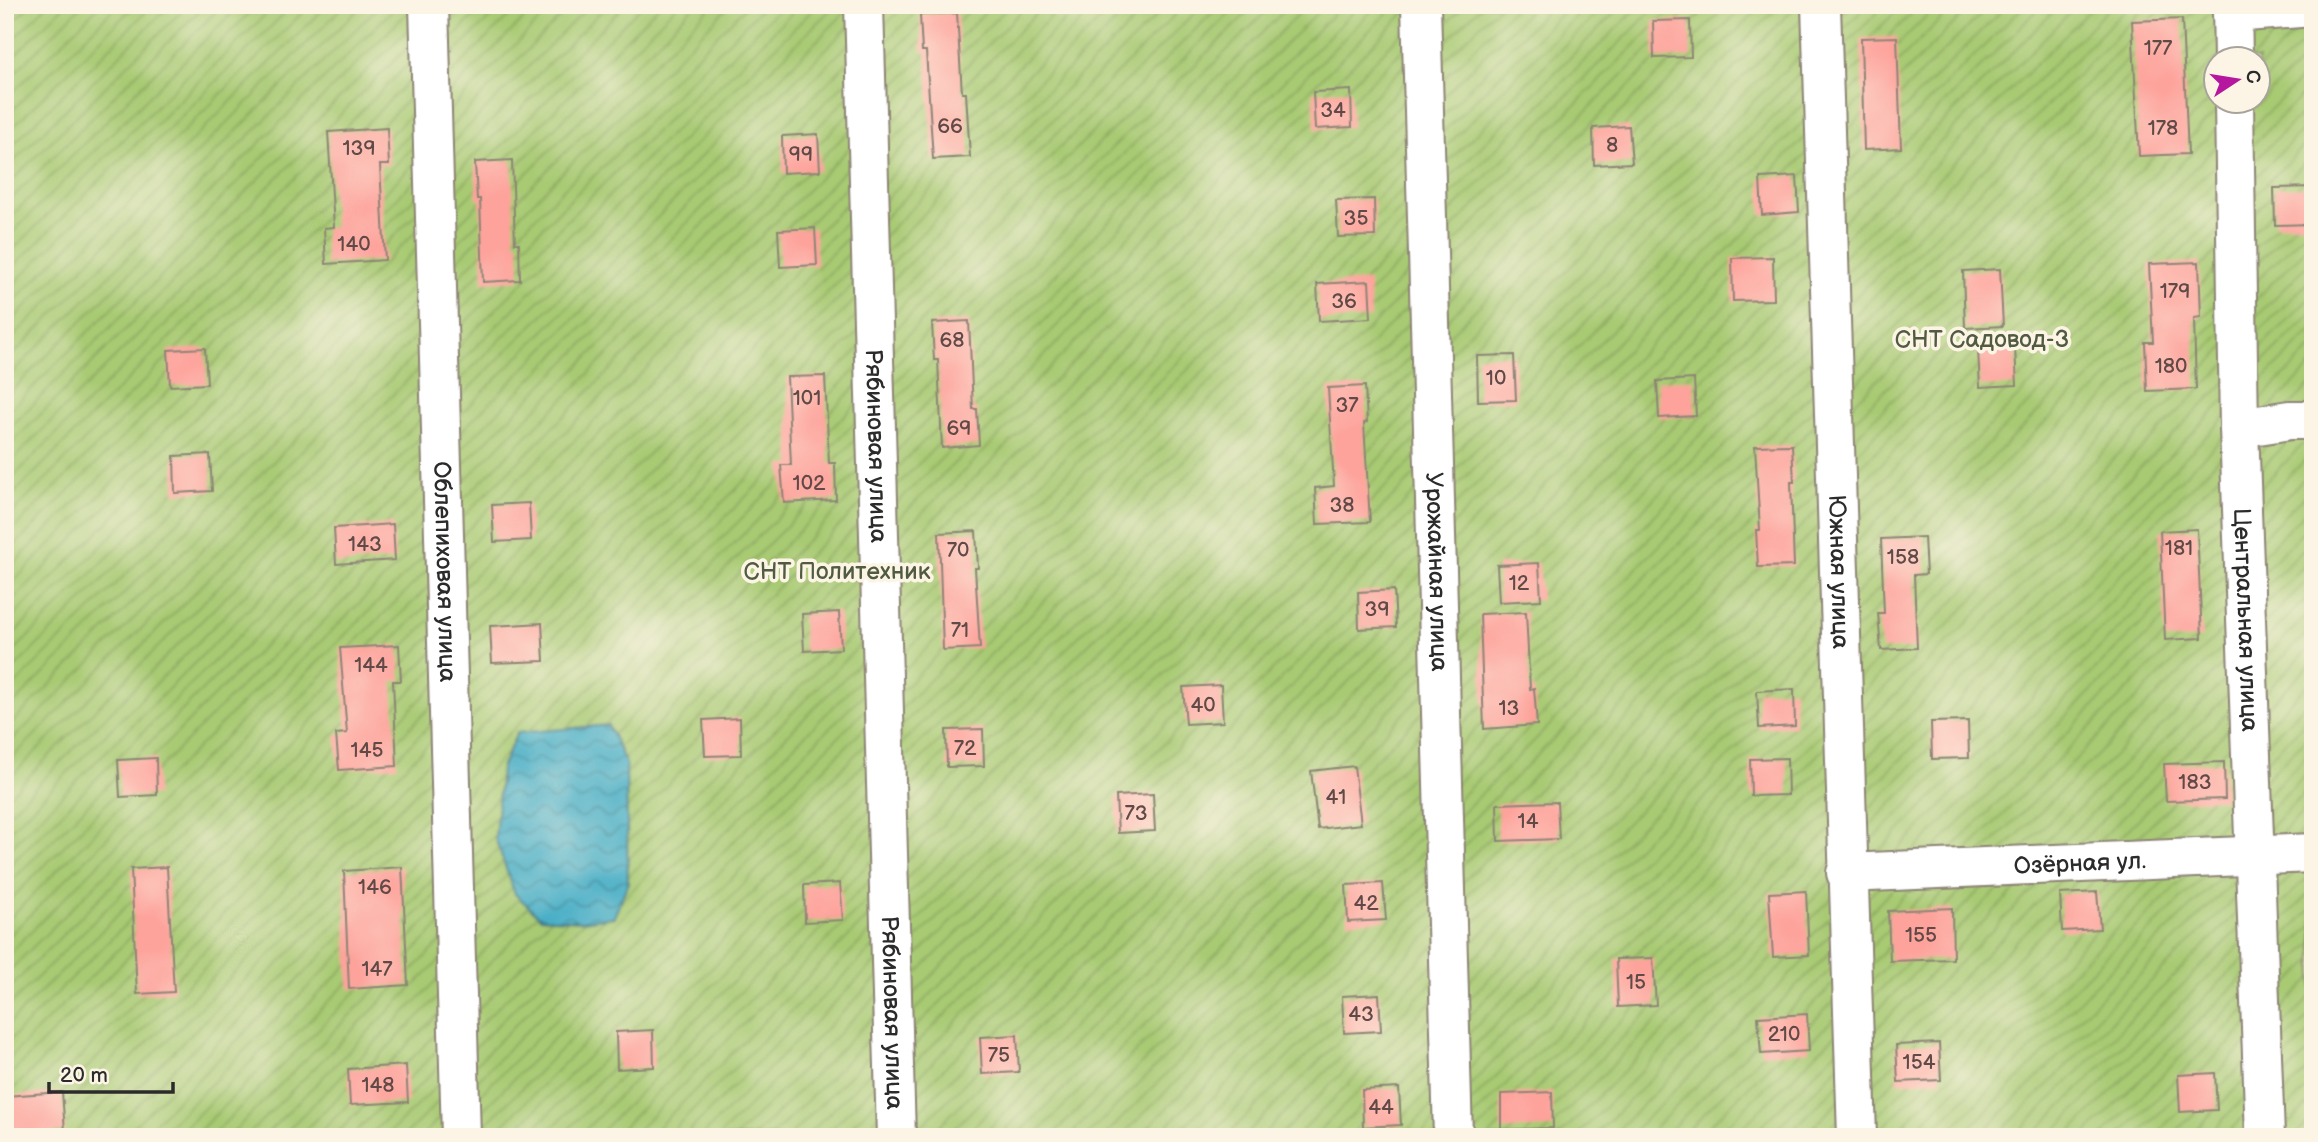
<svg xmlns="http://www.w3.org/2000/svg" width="2318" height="1142" font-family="'Balsamiq Sans',sans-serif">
	<defs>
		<pattern id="garden-furrows" width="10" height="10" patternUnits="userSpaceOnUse" patternTransform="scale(1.75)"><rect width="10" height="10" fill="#a8ca73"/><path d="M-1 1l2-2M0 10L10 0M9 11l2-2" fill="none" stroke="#89a45f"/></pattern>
		<pattern id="water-waves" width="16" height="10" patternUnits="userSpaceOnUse" patternTransform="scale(1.75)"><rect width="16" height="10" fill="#48afc7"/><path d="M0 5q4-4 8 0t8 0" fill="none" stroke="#3c8fa2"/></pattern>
	</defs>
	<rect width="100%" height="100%" fill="#fcf5e5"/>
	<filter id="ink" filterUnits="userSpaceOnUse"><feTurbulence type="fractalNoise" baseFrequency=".0143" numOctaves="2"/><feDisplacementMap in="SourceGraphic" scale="14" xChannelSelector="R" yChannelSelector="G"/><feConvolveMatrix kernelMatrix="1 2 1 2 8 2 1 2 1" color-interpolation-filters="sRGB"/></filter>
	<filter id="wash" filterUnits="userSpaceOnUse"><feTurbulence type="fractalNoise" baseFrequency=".00686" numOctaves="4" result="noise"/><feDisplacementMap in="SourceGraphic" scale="28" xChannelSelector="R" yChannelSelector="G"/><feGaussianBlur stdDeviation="1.57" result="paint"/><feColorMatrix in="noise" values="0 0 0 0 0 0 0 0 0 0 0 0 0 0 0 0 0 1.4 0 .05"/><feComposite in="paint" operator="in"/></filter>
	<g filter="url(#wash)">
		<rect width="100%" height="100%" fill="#f2dfc1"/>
		<path fill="url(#garden-furrows)" stroke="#6a7a4f" stroke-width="2" fill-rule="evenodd" d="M 5,5 L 2313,5 L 2313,1137 L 5,1137 ZM 2216,60 L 2258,60 L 2258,102 L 2216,102 Z"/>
		<path fill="url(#water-waves)" stroke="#3a6d79" stroke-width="2" d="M 608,725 L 626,764 L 628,883 L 614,917 L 581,921 L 541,918 L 515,894 L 495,838 L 501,768 L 517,733 Z"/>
		<g id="blocks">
			<g fill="#fda39b">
				<path d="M 957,13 L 962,93 L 966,93 L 970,157 L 933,159 L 926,51 L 922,51 L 920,15 Z"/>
				<path d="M 2182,19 L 2188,154 L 2139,156 L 2132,21 Z"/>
				<path d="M 1690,20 L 1691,57 L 1654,58 L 1653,21 Z"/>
				<path d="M 1897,37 L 1901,148 L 1864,150 L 1861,38 Z"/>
				<path d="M 1351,90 L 1352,127 L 1315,129 L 1313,92 Z"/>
				<path d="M 1629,126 L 1632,163 L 1594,165 L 1593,128 Z"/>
				<path d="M 387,128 L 389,165 L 380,165 L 385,260 L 326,264 L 324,228 L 334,227 L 328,132 Z"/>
				<path d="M 818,134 L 820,171 L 783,173 L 782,136 Z"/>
				<path d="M 512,160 L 515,243 L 519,243 L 520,280 L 483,282 L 480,199 L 477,199 L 475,162 Z"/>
				<path d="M 1797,176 L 1799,212 L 1762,215 L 1760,178 Z"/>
				<path d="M 2313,187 L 2313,224 L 2275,225 L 2274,188 Z"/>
				<path d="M 1374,199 L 1375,236 L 1338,237 L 1336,200 Z"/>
				<path d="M 815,228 L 817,265 L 780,267 L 778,230 Z"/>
				<path d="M 1773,257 L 1774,300 L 1733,301 L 1732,258 Z"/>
				<path d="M 2199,262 L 2201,317 L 2194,318 L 2196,389 L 2147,391 L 2145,342 L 2153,342 L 2149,264 Z"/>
				<path d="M 2000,269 L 2003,326 L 1965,328 L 1963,271 Z"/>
				<path d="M 1369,281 L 1371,318 L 1319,321 L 1317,284 Z"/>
				<path d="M 969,321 L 973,409 L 977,409 L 979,445 L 942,448 L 938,360 L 934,360 L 932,323 Z"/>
				<path d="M 205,348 L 207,384 L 170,386 L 168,350 Z"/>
				<path d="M 2015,348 L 2017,385 L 1980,387 L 1978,350 Z"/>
				<path d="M 1514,355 L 1516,400 L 1478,401 L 1477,356 Z"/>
				<path d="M 825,376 L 829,463 L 835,463 L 836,500 L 784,503 L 781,465 L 791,465 L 787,377 Z"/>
				<path d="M 1694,379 L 1696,416 L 1659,418 L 1657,381 Z"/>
				<path d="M 1365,386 L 1367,422 L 1364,423 L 1370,522 L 1317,524 L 1315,488 L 1334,486 L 1328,388 Z"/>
				<path d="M 1792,445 L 1794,482 L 1791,482 L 1794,566 L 1758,567 L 1756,530 L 1760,530 L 1755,446 Z"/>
				<path d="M 210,454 L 212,491 L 175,493 L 174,456 Z"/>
				<path d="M 529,503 L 531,540 L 494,542 L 492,505 Z"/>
				<path d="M 393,524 L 395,560 L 336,564 L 334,528 Z"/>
				<path d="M 2197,529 L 2202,638 L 2165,640 L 2160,531 Z"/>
				<path d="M 976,531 L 978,568 L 975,568 L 980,648 L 943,650 L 939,533 Z"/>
				<path d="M 1924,537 L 1926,574 L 1914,575 L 1917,648 L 1881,650 L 1878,613 L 1884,613 L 1881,539 Z"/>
				<path d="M 1539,563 L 1541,600 L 1499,602 L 1497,565 Z"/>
				<path d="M 1394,590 L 1396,627 L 1359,629 L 1358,592 Z"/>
				<path d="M 839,612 L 841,649 L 804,651 L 802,614 Z"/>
				<path d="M 1526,612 L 1530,689 L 1534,688 L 1537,725 L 1484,729 L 1480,614 Z"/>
				<path d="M 542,623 L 544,661 L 492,663 L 490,626 Z"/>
				<path d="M 399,645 L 401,681 L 393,681 L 397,766 L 339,770 L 336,734 L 347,733 L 340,648 Z"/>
				<path d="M 1221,685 L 1223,722 L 1186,724 L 1183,687 Z"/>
				<path d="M 1794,689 L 1795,726 L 1759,728 L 1757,691 Z"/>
				<path d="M 740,718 L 741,755 L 705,756 L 703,720 Z"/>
				<path d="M 1968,721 L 1969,758 L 1932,759 L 1931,722 Z"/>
				<path d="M 983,729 L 984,766 L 947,767 L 946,730 Z"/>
				<path d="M 156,758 L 157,795 L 120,797 L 118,760 Z"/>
				<path d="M 1787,758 L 1788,795 L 1751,796 L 1750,759 Z"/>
				<path d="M 2224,762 L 2225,799 L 2166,801 L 2164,764 Z"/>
				<path d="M 1354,766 L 1361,824 L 1318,829 L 1311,771 Z"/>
				<path d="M 1153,794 L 1155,831 L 1118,833 L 1116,796 Z"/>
				<path d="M 1557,802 L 1559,839 L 1498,841 L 1497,804 Z"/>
				<path d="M 167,867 L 174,992 L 137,994 L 131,869 Z"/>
				<path d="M 402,867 L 408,985 L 349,989 L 344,871 Z"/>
				<path d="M 840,883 L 843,920 L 805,922 L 804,885 Z"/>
				<path d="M 1383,883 L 1386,920 L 1348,922 L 1346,885 Z"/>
				<path d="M 1806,891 L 1809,955 L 1773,957 L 1769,893 Z"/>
				<path d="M 2097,892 L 2100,929 L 2062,931 L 2060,894 Z"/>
				<path d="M 1952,908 L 1953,959 L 1890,961 L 1888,911 Z"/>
				<path d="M 1653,958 L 1656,1005 L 1618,1007 L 1616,959 Z"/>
				<path d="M 1379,994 L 1381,1031 L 1344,1033 L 1342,996 Z"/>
				<path d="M 1807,1014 L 1809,1051 L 1761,1054 L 1758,1017 Z"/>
				<path d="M 653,1030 L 654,1067 L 617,1069 L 616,1032 Z"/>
				<path d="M 1017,1035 L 1019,1072 L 982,1074 L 980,1037 Z"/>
				<path d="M 1939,1043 L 1941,1080 L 1898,1082 L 1896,1045 Z"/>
				<path d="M 406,1065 L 408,1102 L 350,1105 L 348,1069 Z"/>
				<path d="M 2215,1073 L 2217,1110 L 2180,1112 L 2178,1075 Z"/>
				<path d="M 1399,1088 L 1401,1125 L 1363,1127 L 1362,1090 Z"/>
				<path d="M 62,1092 L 65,1131 L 5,1136 L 5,1096 Z"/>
				<path d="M 1552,1092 L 1553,1128 L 1501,1130 L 1501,1094 Z"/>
			</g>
		</g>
	</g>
	<g filter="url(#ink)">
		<use href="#blocks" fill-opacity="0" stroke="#8e8576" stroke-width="2"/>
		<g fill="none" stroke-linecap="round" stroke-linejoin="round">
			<g stroke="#8e8576" stroke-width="42">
				<g id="minor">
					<path id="s1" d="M 429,5 L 461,1137"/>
					<path id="s2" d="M 864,5 L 896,1137"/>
					<path id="s3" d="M 1421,5 L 1453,1137"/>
					<path id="s4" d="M 1821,5 C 1836,382 1842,760 1857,1137"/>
					<path d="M 2232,5 L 2233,60"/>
					<path d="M 2232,13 L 2313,7"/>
					<path id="s5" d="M 2234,102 L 2239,428 L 2265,1137"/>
					<path d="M 2239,428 L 2290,420 L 2313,420"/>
					<path id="s6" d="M 1846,873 L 2313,853"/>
				</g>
			</g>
			<use href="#minor" stroke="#fff" stroke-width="38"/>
		</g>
	</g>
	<g text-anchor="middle" stroke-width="7" stroke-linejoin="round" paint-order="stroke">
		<g font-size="21" fill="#604947">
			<text x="2158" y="55">177</text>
			<text x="1333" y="117">34</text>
			<text x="950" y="133">66</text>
			<text x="2163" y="135">178</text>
			<text x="1612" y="152">8</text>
			<text x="359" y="155">139</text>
			<text x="801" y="161">99</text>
			<text x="1356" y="225">35</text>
			<text x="354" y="251">140</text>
			<text x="2175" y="298">179</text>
			<text x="1344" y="308">36</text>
			<text x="952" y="347">68</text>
			<text x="2171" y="373">180</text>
			<text x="1496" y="385">10</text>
			<text x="807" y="405">101</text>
			<text x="1347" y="412">37</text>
			<text x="959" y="435">69</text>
			<text x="809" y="490">102</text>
			<text x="1342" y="512">38</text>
			<text x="365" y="551">143</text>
			<text x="2179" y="555">181</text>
			<text x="958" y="557">70</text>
			<text x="1903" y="564">158</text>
			<text x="1519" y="590">12</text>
			<text x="1377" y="616">39</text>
			<text x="960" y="637">71</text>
			<text x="371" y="672">144</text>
			<text x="1203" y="712">40</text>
			<text x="1509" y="715">13</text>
			<text x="965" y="755">72</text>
			<text x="367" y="757">145</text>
			<text x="2195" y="789">183</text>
			<text x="1336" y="804">41</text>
			<text x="1136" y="820">73</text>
			<text x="1528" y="828">14</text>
			<text x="375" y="894">146</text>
			<text x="1366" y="910">42</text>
			<text x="1921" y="942">155</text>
			<text x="377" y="976">147</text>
			<text x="1636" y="989">15</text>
			<text x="1361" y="1021">43</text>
			<text x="1784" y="1041">210</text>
			<text x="999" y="1062">75</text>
			<text x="1919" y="1069">154</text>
			<text x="378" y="1092">148</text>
			<text x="1381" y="1114">44</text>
		</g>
		<g font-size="24" fill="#505b41" stroke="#fcf5e5">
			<text x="1982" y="347">СНТ Садовод-3</text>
			<text x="837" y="579">СНТ Политехник</text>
		</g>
		<g font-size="24" fill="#2b2b2b" stroke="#fcf5e5">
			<text dy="8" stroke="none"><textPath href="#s2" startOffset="441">Рябиновая улица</textPath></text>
			<text dy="8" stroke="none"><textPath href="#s1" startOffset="567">Облепиховая улица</textPath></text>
			<text dy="8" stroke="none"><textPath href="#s3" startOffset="567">Урожайная улица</textPath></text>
			<text dy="8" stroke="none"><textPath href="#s4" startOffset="567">Южная улица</textPath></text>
			<text dy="8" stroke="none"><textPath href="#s5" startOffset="518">Центральная улица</textPath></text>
			<text dy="8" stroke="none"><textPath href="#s6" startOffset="234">Озёрная ул.</textPath></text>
			<text dy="8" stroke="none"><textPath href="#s2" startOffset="1008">Рябиновая улица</textPath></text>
		</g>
	</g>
	<rect width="2318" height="1142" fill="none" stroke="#fcf5e5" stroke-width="28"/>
	<g transform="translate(2237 80) rotate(78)"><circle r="33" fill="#fcf5e5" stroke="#a8a49b" stroke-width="2"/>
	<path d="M0-5L12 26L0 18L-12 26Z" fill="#b5179e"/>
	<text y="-10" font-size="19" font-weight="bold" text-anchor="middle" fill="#2b2b2b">С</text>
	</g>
	<path d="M49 1082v10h124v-10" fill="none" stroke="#2b2b2b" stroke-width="3.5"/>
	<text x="60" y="1082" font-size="21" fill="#2b2b2b" stroke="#fcf5e5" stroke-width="5" paint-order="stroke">20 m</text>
</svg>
